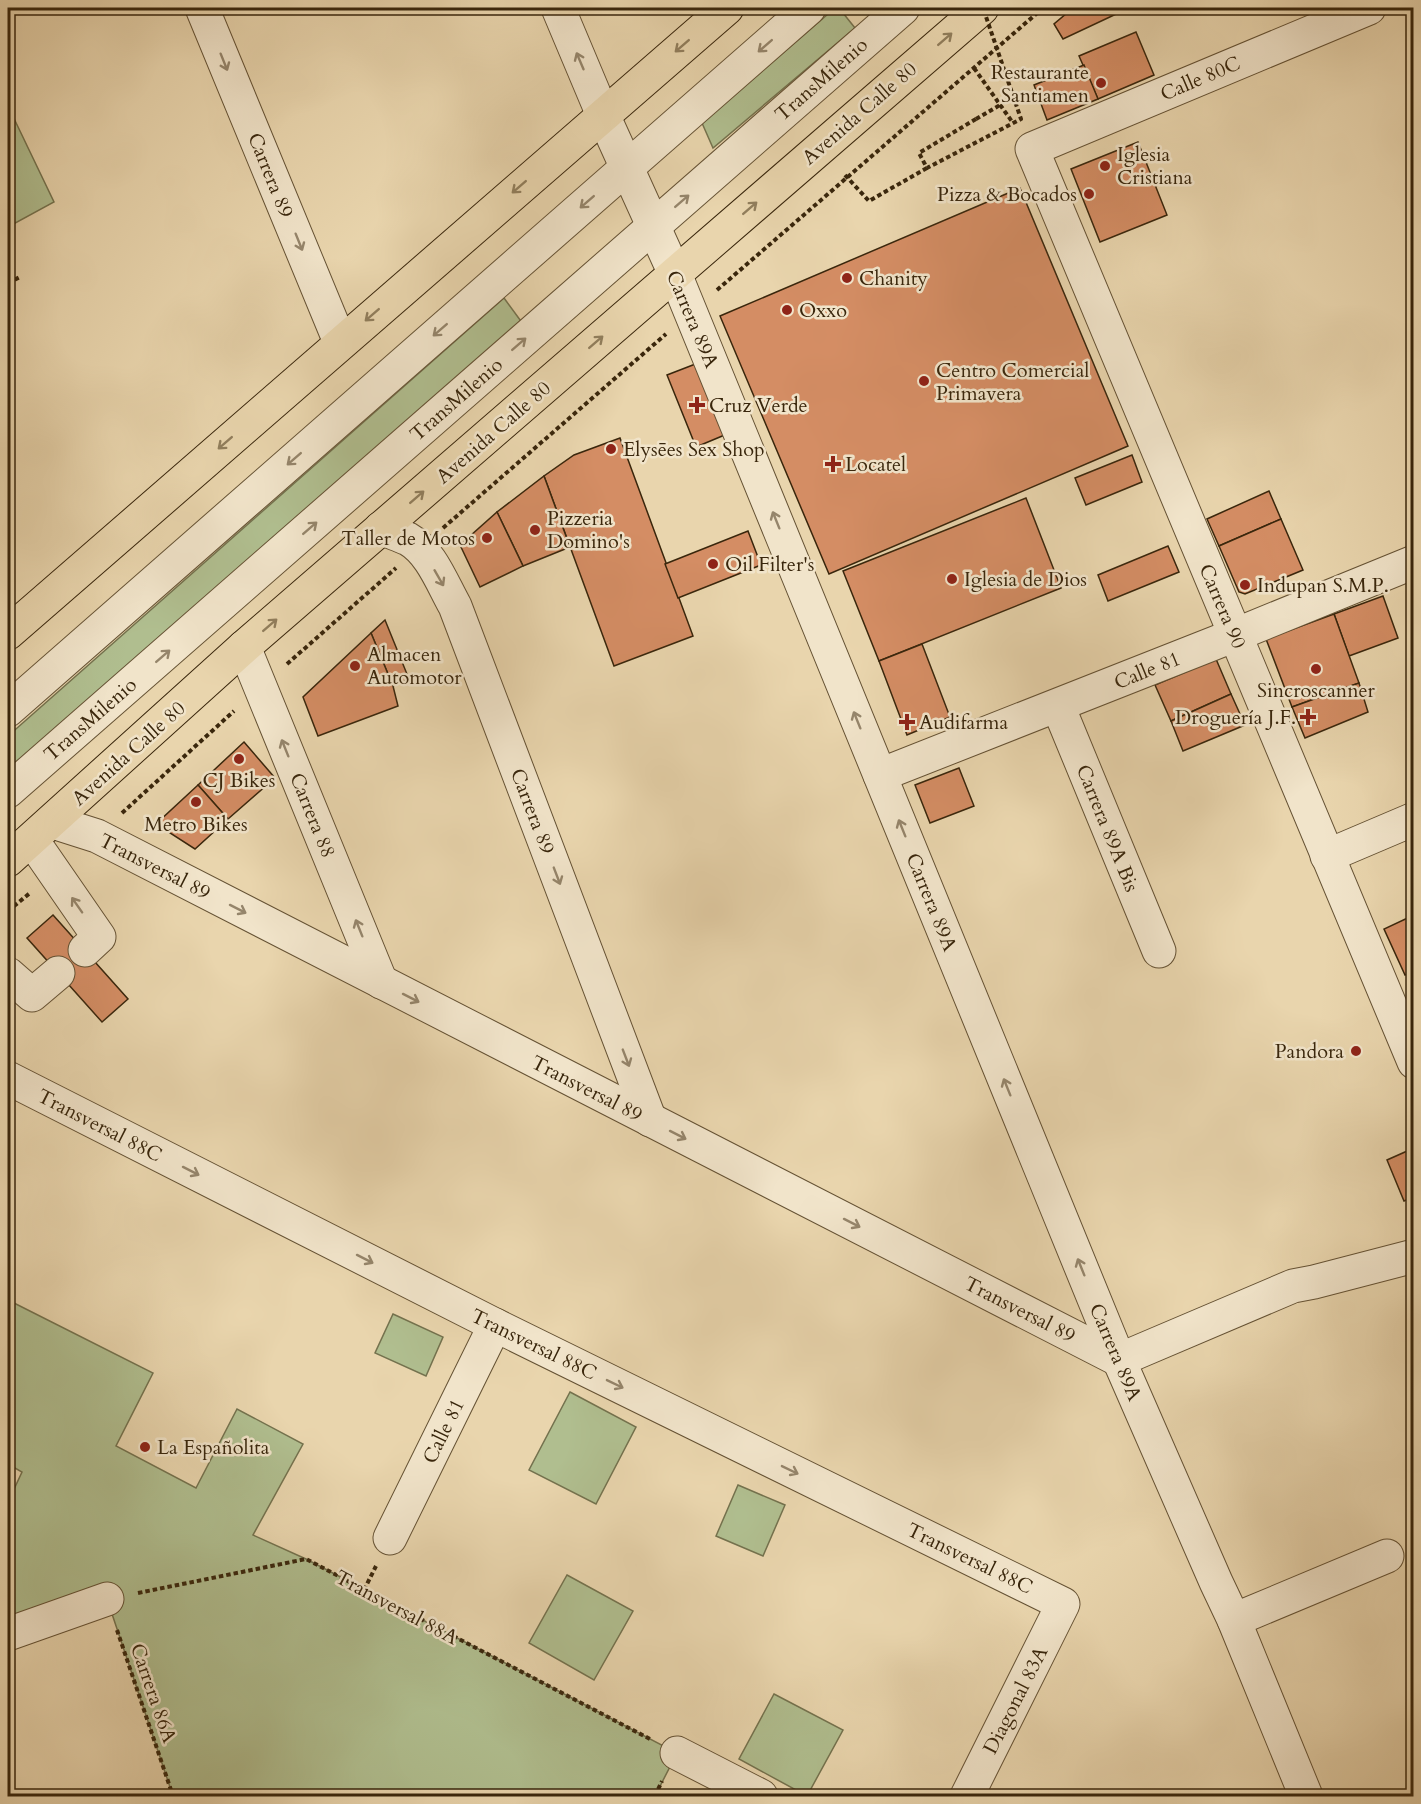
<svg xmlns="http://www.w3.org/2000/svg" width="1421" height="1804" font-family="Cardo,serif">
	<rect width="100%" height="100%" fill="#e9d5ad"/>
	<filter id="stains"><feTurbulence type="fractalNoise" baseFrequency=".00333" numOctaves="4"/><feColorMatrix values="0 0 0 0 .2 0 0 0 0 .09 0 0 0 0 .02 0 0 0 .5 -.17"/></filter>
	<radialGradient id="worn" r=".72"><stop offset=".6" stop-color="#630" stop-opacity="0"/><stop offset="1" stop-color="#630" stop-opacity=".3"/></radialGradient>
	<g fill="#b0be8f" stroke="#74724e" stroke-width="1.5">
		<path d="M 835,8 L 839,8 L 855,28 L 713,148 L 702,123 Z"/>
		<path d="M 8,106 L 54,202 L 8,227 Z"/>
		<path d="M 504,298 L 523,324 L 8,772 L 8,736 Z"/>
		<path d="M 10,1301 L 153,1373 L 116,1446 L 196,1488 L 237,1409 L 303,1444 L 253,1535 L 306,1559 L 677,1753 L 655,1796 L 173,1796 L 107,1599 L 8,1634 L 8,1502 L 22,1472 L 8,1464 L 8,1306 Z"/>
		<path d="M 393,1314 L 443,1337 L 426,1376 L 375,1353 Z"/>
		<path d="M 570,1392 L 636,1427 L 596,1504 L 529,1470 Z"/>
		<path d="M 738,1485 L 785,1505 L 763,1556 L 716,1536 Z"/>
		<path d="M 567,1575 L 633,1611 L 594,1680 L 529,1643 Z"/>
		<path d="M 774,1694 L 843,1730 L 807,1796 L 739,1759 Z"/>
	</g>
	<g fill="#d48d64" stroke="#39260c" stroke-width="1.5">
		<path d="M 1073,8 L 1129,8 L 1063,39 L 1054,24 Z"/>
		<path d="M 1136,32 L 1154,75 L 1098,99 L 1079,56 Z"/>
		<path d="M 1084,65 L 1098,99 L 1047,120 L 1034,85 Z"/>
		<path d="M 1138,142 L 1167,215 L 1100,242 L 1071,169 Z"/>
		<path d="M 1020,188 L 1128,446 L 829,574 L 720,316 Z"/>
		<path d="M 698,363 L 727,434 L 696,447 L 667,375 Z"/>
		<path d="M 620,438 L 693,636 L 614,666 L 544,476 L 574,455 Z"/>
		<path d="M 1132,455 L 1142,482 L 1086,505 L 1075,478 Z"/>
		<path d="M 544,476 L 570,547 L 523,566 L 497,512 Z"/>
		<path d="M 1269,491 L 1281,519 L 1219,546 L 1207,519 Z"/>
		<path d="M 1026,498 L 1061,588 L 879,661 L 843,571 Z"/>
		<path d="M 497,512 L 523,566 L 480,587 L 460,545 Z"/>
		<path d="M 1281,519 L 1303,570 L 1245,594 L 1239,592 L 1219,546 Z"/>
		<path d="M 748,531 L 761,565 L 678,598 L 665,564 Z"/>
		<path d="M 1168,546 L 1179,572 L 1108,601 L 1098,575 Z"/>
		<path d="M 1383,596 L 1398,638 L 1349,656 L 1334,614 Z"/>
		<path d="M 1334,614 L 1359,683 L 1292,707 L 1266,639 Z"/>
		<path d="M 385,620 L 409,679 L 393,686 L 371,633 Z"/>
		<path d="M 371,633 L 393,686 L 398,706 L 318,736 L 303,697 Z"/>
		<path d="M 922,644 L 950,717 L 907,735 L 879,661 Z"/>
		<path d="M 1216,659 L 1231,694 L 1171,721 L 1155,685 Z"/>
		<path d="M 1359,683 L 1368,712 L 1305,738 L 1292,707 Z"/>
		<path d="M 1231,694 L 1245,725 L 1183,751 L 1171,721 Z"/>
		<path d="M 244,742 L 275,778 L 228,819 L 198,785 Z"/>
		<path d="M 959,768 L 974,806 L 930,823 L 915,785 Z"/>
		<path d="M 198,785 L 228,819 L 195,849 L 156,824 Z"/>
		<path d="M 53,915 L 128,999 L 102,1022 L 27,938 Z"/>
		<path d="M 1414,915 L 1414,971 L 1405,975 L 1384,929 Z"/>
		<path d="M 1414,1148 L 1414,1197 L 1404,1201 L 1387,1160 Z"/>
	</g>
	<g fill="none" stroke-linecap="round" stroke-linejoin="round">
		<g stroke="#655234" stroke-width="35">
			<g id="minor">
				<path d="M 202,8 L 340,342"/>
				<path d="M 558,8 L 603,115 L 675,274 L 1119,1360 L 1216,1582 L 1234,1620 L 1306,1796"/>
				<path d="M 1369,8 L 1032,149 L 1414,1062"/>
				<path d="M 381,528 C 390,532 399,535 408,539 C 431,552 442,583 455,606 L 650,1120"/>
				<path d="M 244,647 L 381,982"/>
				<path d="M 1058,706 L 1159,951"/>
				<path d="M 8,710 L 809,8"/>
				<path d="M 880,775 L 1235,635 L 1414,562"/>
				<path d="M 8,791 L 903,8"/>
				<path d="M 53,822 L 97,836 L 1119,1360"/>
				<path d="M 32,840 L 99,937 L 85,950"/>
				<path d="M 1327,856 L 1414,819"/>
				<path d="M 8,974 L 32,995 L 58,973"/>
				<path d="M 8,1078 L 495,1325 L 1063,1604 L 967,1796"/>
				<path d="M 1119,1360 L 1293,1286 L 1314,1282 L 1414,1256"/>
				<path d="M 390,1538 L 495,1325"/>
				<path d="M 1234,1620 L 1387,1556"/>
				<path d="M 8,1634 L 107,1599"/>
				<path d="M 677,1753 L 761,1796"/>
			</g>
		</g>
		<g stroke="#39260c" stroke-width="35">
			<g id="highway">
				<path d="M 8,633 L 727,8"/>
				<path d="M 8,860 L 244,647 L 982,8"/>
			</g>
		</g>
		<g stroke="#39260c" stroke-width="4" stroke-dasharray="4.5 3" stroke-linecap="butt">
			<path d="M 974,68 L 1013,123"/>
			<path d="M 976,119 L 1000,105"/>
			<path d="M 845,175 L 869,201 L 927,168"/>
			<path d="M 8,283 L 20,277"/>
			<path d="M 717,290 L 1043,8"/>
			<path d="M 443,528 L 666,334"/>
			<path d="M 287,664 L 396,568"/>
			<path d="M 122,813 L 234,711"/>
			<path d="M 8,911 L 30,893"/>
			<path d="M 364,1590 L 376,1566"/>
			<path d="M 138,1593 L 306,1559 L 650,1739"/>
			<path d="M 117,1630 L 173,1796"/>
			<path d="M 655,1796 L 662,1781"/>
		</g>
		<use href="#minor" stroke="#f1e4ca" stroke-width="33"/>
		<use href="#highway" stroke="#e9d5ad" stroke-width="33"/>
		<path stroke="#39260c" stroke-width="4" stroke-dasharray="4.5 3" stroke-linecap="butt" d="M 976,119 L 919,153 L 927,168 L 1021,119 L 983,8"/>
	</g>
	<defs><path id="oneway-shaft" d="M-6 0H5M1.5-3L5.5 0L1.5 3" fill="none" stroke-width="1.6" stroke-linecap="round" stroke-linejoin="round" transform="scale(1.5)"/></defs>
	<g stroke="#917e5c">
		<use href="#oneway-shaft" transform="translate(945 39) rotate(-41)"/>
		<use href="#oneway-shaft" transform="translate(682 46) rotate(139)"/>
		<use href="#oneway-shaft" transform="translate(519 187) rotate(139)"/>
		<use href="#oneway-shaft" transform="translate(750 208) rotate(-41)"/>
		<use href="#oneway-shaft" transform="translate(372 315) rotate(139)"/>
		<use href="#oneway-shaft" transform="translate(596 342) rotate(-41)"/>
		<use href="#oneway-shaft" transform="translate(225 443) rotate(139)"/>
		<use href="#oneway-shaft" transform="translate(417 497) rotate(-41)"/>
		<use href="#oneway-shaft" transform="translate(270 625) rotate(-41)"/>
	</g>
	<g stroke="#95856b">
		<use href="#oneway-shaft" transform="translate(765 46) rotate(139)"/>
		<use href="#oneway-shaft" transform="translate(580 61) rotate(-113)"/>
		<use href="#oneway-shaft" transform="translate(224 62) rotate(68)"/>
		<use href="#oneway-shaft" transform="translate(682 201) rotate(-41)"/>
		<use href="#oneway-shaft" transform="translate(587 202) rotate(139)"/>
		<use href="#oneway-shaft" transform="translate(299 242) rotate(68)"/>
		<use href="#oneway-shaft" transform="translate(440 330) rotate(139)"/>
		<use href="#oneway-shaft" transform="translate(519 344) rotate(-41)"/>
		<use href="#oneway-shaft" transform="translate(294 459) rotate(139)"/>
		<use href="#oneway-shaft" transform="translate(776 520) rotate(-112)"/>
		<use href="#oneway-shaft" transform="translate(310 528) rotate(-41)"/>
		<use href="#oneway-shaft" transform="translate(439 578) rotate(60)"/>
		<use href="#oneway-shaft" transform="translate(163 656) rotate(-41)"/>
		<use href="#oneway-shaft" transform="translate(857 720) rotate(-112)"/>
		<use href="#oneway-shaft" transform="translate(285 748) rotate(-112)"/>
		<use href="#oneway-shaft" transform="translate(902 828) rotate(-112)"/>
		<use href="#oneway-shaft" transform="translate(557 876) rotate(69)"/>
		<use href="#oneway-shaft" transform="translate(77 905) rotate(-125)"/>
		<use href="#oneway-shaft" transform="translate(238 909) rotate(27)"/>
		<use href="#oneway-shaft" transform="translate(359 928) rotate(-112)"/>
		<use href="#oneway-shaft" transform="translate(411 998) rotate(27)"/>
		<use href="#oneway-shaft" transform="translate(626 1058) rotate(69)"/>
		<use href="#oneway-shaft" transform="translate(1007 1087) rotate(-112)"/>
		<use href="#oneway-shaft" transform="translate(678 1135) rotate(27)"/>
		<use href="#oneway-shaft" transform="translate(191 1171) rotate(27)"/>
		<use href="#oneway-shaft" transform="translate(852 1223) rotate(27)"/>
		<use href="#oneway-shaft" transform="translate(365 1259) rotate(27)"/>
		<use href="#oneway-shaft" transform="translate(1081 1267) rotate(-112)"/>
		<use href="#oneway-shaft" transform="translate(615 1384) rotate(26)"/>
		<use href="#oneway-shaft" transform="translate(790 1470) rotate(26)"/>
	</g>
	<g fill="#8f2418" stroke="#f1e4ca" stroke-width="2">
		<circle cx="1101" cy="83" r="6"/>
		<circle cx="1105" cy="166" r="6"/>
		<circle cx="1089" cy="194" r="6"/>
		<circle cx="847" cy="278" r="6"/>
		<circle cx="787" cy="310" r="6"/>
		<circle cx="924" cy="381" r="6"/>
		<path d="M694 396h6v6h6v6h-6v6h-6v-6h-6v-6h6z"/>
		<circle cx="611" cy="449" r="6"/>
		<path d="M830 455h6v6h6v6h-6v6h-6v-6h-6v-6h6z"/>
		<circle cx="535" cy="530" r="6"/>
		<circle cx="487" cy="538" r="6"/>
		<circle cx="713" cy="564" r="6"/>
		<circle cx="952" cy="579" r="6"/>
		<circle cx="1245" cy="585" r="6"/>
		<circle cx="355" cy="666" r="6"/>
		<circle cx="1316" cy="669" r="6"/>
		<path d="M1305 708h6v6h6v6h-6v6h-6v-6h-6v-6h6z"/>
		<path d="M904 713h6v6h6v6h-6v6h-6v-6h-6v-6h6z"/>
		<circle cx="239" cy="759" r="6"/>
		<circle cx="196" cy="802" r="6"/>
		<circle cx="1356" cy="1051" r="6"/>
		<circle cx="145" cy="1447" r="6"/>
	</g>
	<g text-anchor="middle" stroke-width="5" stroke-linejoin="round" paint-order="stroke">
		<g font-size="20" fill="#39260c" stroke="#f1e4ca" text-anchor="start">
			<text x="1089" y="79" text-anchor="end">Restaurante<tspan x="1089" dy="23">Santiamen</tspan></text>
			<text x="1117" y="161">Iglesia<tspan x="1117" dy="23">Cristiana</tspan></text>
			<text x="1077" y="201" text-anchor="end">Pizza &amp; Bocados</text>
			<text x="859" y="285">Chanity</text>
			<text x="799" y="317">Oxxo</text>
			<text x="936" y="377">Centro Comercial<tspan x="936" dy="23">Primavera</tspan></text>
			<text x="709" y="412">Cruz Verde</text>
			<text x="623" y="456">Elysēes Sex Shop</text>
			<text x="845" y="471">Locatel</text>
			<text x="547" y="525">Pizzeria<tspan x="547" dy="23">Domino's</tspan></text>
			<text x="475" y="545" text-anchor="end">Taller de Motos</text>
			<text x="725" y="571">Oil Filter's</text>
			<text x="964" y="586">Iglesia de Dios</text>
			<text x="1257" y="592">Indupan S.M.P.</text>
			<text x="367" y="661">Almacen<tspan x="367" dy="23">Automotor</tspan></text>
			<text x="1316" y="697" text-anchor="middle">Sincroscanner</text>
			<text x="1296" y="724" text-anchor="end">Droguería J.F.</text>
			<text x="919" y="729">Audifarma</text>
			<text x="239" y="787" text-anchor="middle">CJ Bikes</text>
			<text x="196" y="831" text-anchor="middle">Metro Bikes</text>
			<text x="1344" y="1058" text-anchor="end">Pandora</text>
			<text x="157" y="1454">La Españolita</text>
		</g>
		<g font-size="20" fill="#39260c" stroke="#f1e4ca">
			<text transform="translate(1200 78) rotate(-23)" y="7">Calle 80C</text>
			<text transform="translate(821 79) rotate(-41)" y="7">TransMilenio</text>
			<text transform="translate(859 113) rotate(-41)" y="7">Avenida Calle 80</text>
			<text transform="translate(271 175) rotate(68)" y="7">Carrera 89</text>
			<text transform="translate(693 319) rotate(67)" y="7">Carrera 89A</text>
			<text transform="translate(456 399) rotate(-41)" y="7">TransMilenio</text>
			<text transform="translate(493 432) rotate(-41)" y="7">Avenida Calle 80</text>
			<text transform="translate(1223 606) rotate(67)" y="7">Carrera 90</text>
			<text transform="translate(1147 670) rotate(-22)" y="7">Calle 81</text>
			<text transform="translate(90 719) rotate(-41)" y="7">TransMilenio</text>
			<text transform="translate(128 753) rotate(-42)" y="7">Avenida Calle 80</text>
			<text transform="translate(533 811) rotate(69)" y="7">Carrera 89</text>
			<text transform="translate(313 815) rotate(68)" y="7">Carrera 88</text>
			<text transform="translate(1108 828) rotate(68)" y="7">Carrera 89A Bis</text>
			<text transform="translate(155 866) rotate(27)" y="7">Transversal 89</text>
			<text transform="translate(932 902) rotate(68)" y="7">Carrera 89A</text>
			<text transform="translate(587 1088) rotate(27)" y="7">Transversal 89</text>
			<text transform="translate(100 1125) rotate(27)" y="7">Transversal 88C</text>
			<text transform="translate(1020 1309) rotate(27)" y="7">Transversal 89</text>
			<text transform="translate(534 1344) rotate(26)" y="7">Transversal 88C</text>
			<text transform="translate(1116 1352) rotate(67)" y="7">Carrera 89A</text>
			<text transform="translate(443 1431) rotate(-64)" y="7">Calle 81</text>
			<text transform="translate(970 1558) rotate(26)" y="7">Transversal 88C</text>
			<text transform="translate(397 1607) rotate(28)" y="7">Transversal 88A</text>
			<text transform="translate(154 1693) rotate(71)" y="7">Carrera 86A</text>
			<text transform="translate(1015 1700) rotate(-63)" y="7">Diagonal 83A</text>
		</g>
	</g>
	<rect width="1421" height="1804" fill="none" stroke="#e9d5ad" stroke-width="30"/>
	<rect x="9" y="9" width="1403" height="1786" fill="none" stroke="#39260c" stroke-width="3"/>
	<rect x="15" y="15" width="1391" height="1774" fill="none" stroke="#39260c" stroke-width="1.5"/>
	<rect width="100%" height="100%" filter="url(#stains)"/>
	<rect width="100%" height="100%" fill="url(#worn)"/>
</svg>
